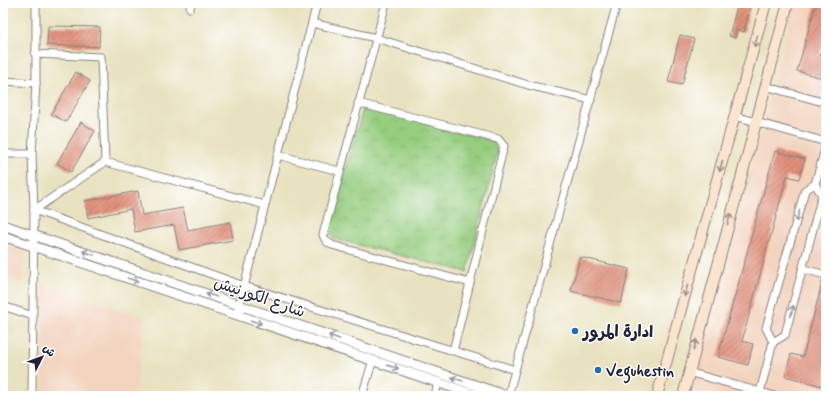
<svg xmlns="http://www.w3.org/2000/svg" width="829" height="399" font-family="Mynerve,'Playpen Sans Arabic',sans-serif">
	<defs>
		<pattern id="park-crowns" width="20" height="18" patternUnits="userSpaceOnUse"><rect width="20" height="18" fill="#96cd7f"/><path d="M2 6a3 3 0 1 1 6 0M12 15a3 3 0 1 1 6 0" fill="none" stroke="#81b06f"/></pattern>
		<pattern id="building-hatch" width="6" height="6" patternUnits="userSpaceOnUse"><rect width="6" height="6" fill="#e09079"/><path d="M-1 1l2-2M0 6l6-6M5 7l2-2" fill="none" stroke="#b57564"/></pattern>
	</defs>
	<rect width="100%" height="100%" fill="#fff"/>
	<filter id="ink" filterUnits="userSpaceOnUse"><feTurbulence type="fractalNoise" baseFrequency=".025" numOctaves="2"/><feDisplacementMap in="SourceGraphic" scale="8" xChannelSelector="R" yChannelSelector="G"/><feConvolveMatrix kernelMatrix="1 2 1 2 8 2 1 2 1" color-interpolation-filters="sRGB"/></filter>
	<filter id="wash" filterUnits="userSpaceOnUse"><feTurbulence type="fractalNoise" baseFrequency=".012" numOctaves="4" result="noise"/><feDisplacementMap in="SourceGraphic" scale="16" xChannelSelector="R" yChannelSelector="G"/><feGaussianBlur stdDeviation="0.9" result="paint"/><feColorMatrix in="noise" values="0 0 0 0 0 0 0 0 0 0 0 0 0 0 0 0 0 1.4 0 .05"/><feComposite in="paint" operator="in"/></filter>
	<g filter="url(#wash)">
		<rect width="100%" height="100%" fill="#e9e2c0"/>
		<g fill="#f3d4bf">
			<path d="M 795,3 L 826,3 L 826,396 L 689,396 Z"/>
			<path d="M 3,242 L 26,249 L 22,282 L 3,276 Z"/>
			<path d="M 43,283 L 144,318 L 135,396 L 42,396 Z"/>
		</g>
		<path fill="url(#park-crowns)" stroke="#5c785d" d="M 364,106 L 492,141 L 498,151 L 467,272 L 334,239 L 328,229 Z"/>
		<g id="blocks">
			<g fill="url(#building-hatch)">
				<path d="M 738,3 L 751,3 L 744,32 L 737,30 L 735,38 L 729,36 Z"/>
				<path d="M 816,3 L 826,3 L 826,33 L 820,55 L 826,57 L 826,79 L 797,71 Z"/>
				<path d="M 48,26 L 100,27 L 99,47 L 47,45 Z"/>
				<path d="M 680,35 L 694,39 L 682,85 L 668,82 Z"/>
				<path d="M 76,72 L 90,81 L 66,122 L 51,114 Z"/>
				<path d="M 81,122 L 95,131 L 71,172 L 57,163 Z"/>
				<path d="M 775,151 L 805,159 L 799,179 L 787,176 L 742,341 L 753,344 L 748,365 L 718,357 Z"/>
				<path d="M 138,191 L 142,215 L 183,208 L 188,230 L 230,222 L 233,240 L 179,250 L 174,225 L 135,232 L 131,209 L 88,218 L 85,201 Z"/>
				<path d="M 580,257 L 629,269 L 621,303 L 571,291 Z"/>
				<path d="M 823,279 L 826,280 L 826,387 L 785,376 L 791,354 L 803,357 Z"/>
			</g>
		</g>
	</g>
	<g filter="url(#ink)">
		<use href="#blocks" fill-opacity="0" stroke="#86827e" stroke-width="1"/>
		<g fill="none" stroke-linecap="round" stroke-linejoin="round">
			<g stroke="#86827e" stroke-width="9">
				<g id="minor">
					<path d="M 307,3 L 316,6"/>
					<path d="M 386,3 L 323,235 L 326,241 L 332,245 L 470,283"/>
					<path d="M 190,8 L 191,3"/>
					<path d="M 312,23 L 376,38 L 528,85 L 591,100"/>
					<path d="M 3,81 L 36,83"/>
					<path d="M 765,86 L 826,103"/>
					<path d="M 358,103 L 498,139 L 504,146 L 453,351"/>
					<path d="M 735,116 L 826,142"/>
					<path d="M 3,154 L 32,154"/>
					<path d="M 278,155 L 339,171"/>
					<path d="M 105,162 L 265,205"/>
					<path d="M 34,210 L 244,286 L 515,370"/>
					<path d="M 34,210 L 105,162 L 101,57 L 35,54"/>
					<path d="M 803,269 L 826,275"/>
					<path d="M 3,306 L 33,316"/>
					<path d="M 238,310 L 317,3"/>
					<path d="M 773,342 L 785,335 L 822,195 L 815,184"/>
					<path d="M 688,372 L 775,396"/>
					<path d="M 760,392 L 773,342 L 766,328 L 805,190 L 815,184 L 826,146"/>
					<path d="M 32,396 L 34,210 L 32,154 L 36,83 L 36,3"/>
					<path d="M 362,396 L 373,360"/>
					<path d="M 435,396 L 438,382"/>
					<path d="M 508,396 L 617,3"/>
				</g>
			</g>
			<g stroke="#86827e" stroke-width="11">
				<g id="tertiary">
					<path d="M 3,225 L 507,396"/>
					<path d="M 3,236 L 478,396"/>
				</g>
			</g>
			<g stroke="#86827e" stroke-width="12">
				<g id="secondary">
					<path d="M 657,396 L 766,3"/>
					<path d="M 683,396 L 788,3"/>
				</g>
			</g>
			<use href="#minor" stroke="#fff" stroke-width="7"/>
			<use href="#tertiary" stroke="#fff" stroke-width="9"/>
			<use href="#secondary" stroke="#fce5cf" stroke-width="10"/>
		</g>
		<defs><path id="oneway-shaft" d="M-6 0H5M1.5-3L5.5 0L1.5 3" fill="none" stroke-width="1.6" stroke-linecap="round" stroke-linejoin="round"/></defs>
		<g stroke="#9a8d8c">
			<use href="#oneway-shaft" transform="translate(756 41) rotate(106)"/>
			<use href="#oneway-shaft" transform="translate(721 166) rotate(105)"/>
			<use href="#oneway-shaft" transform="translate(729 219) rotate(-75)"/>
			<use href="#oneway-shaft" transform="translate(686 291) rotate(105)"/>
			<use href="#oneway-shaft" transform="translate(695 345) rotate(-75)"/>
		</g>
		<g stroke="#9c9ca7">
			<use href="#oneway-shaft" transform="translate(798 216) rotate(106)"/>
			<use href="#oneway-shaft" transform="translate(88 253) rotate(-161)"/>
			<use href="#oneway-shaft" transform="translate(133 280) rotate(19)"/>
			<use href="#oneway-shaft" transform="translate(211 295) rotate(-161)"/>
			<use href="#oneway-shaft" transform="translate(792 311) rotate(-75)"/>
			<use href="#oneway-shaft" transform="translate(256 322) rotate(18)"/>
			<use href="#oneway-shaft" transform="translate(334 337) rotate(-161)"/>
			<use href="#oneway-shaft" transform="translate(393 367) rotate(18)"/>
			<use href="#oneway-shaft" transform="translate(457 379) rotate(-161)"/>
		</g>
	</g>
	<g fill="#1f6fb2" stroke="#fff" stroke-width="1.5">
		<circle cx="575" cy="331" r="4"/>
		<circle cx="598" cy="370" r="4"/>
	</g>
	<g text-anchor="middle" stroke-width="3" stroke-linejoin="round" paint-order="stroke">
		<g font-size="16" fill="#22223b" stroke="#fff">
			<text transform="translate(260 296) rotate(19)" y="6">شارع الكورنيش</text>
		</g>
		<g font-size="16" font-weight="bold" fill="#22223b" stroke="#fff" text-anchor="start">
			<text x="583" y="337">ادارة المرور</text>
			<text x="606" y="376">Veguhestin</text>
		</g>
	</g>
	<rect width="829" height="399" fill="none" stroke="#fff" stroke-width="16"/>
	<g transform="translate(42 357) rotate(48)" stroke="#ffffff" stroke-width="3" paint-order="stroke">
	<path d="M0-3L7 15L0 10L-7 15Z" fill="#22223b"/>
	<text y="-6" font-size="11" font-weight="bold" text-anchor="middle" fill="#22223b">ش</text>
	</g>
</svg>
